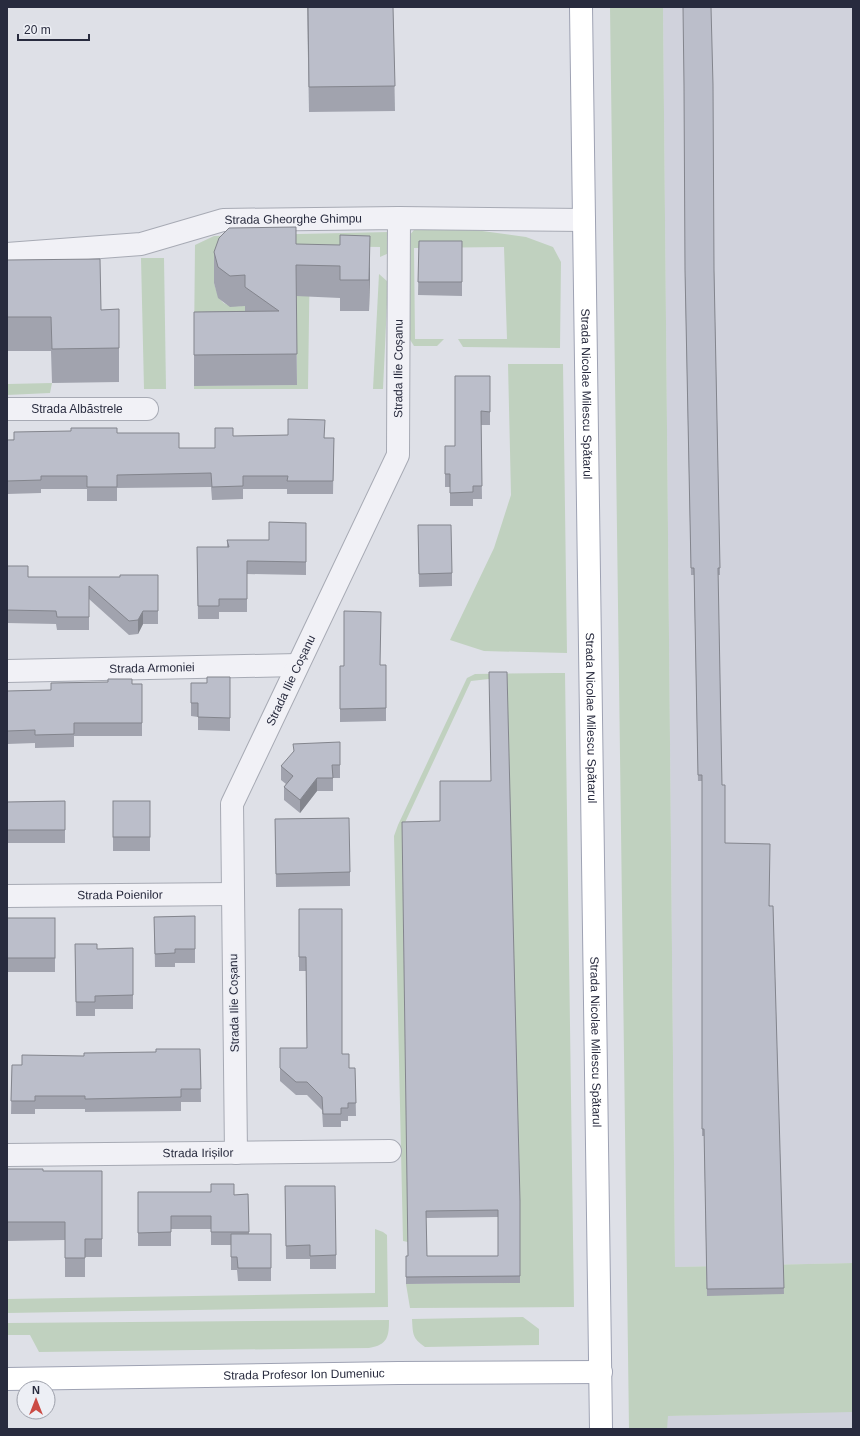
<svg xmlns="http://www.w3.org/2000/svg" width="860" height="1436" font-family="Arial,sans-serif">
	<rect width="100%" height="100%" fill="#dee0e7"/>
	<g fill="#d0d2dc">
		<path d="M 663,7 L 853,7 L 853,1263 L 675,1267 Z"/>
		<path d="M 852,1411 L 853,1429 L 667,1429 L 667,1416 Z"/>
	</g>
	<g fill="#c0d1bf">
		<path d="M 610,7 L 663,7 L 675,1267 L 853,1263 L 853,1412 L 668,1416 L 667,1429 L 629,1429 Z"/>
		<path d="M 414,230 L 475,230 L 526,237 L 553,247 L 561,262 L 560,348 L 463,347 L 458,339 L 507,339 L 504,247 L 414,248 L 415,339 L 444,339 L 437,346 L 414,346 L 409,338 L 408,237 Z"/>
		<path d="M 389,232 L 389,253 L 380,257 L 380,247 L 310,246 L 308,389 L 194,389 L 194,386 L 297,385 L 296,258 L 214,283 C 220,304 223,307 245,306 L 246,342 L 194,343 L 195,245 L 214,236 Z"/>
		<path d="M 141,258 L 164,258 L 166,389 L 144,389 Z"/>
		<path d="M 379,274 L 388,282 L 383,389 L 373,389 Z"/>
		<path d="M 508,364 L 563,364 L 567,653 L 484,651 L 450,640 L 494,548 L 511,495 Z"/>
		<path d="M 52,383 L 50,393 L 7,395 L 7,386 L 8,384 Z"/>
		<path d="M 556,673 L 565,673 L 574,1307 L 410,1308 L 406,1284 L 520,1283 L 507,679 L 489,679 L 471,681 L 402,829 L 408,1242 L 403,1241 L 394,836 L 398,825 L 467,678 L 475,674 Z"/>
		<path d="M 375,1229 L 383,1232 L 387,1235 L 388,1307 L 7,1313 L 7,1299 L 375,1293 Z"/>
		<path d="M 523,1317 L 539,1329 L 539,1345 L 425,1347 C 412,1338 413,1334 412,1319 Z"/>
		<path d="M 389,1320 C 389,1336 388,1345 369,1348 L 39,1352 L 30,1335 L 7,1335 L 7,1323 Z"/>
	</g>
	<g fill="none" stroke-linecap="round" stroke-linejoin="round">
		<g stroke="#a7aab4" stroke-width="24">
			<g id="street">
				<path id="s1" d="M 7,254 L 141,244 L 223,220 L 399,218 L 584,220"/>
				<path id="s2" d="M 7,409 L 147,409"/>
				<path id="s3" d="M 7,671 L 297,665"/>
				<path id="s4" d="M 7,896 L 233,894"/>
				<path id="s5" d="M 236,1153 L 232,804 L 398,455 L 399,218"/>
				<path id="s6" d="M 7,1155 L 390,1151"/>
			</g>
		</g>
		<g stroke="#9ea2b3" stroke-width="24">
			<g id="primary">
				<path id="s7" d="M 581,7 L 601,1429"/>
				<path id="s8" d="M 7,1379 L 398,1373 L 601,1372"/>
			</g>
		</g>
		<use href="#street" stroke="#f1f1f6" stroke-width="22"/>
		<use href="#primary" stroke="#fff" stroke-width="22"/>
	</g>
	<g fill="#a1a3ae" fill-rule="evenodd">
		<path d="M 307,7 L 393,7 L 395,111 L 309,112 Z"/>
		<path d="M 419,241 L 462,241 L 462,296 L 418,295 Z"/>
		<path d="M 296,244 L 370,268 L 369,311 L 340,311 L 340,298 L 296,296 L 297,385 L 194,386 L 194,312 L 245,311 L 245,306 L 230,307 L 218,298 L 214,283 L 214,252 Z"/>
		<path d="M 7,260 L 101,310 L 119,309 L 119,382 L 52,383 L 51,351 L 7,351 Z"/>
		<path d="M 714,270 L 720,568 L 720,575 L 718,575 L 722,785 L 725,843 L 770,906 L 773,906 L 784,1294 L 707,1296 L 704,1136 L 702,1136 L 702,781 L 698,781 L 694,575 L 691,575 L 685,277 Z"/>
		<path d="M 490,376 L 490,425 L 481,425 L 482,499 L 473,499 L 473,506 L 450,506 L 450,487 L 445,487 L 445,446 L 455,446 Z"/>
		<path d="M 117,433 L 179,448 L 215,448 L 233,436 L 334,438 L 333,494 L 287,494 L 287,489 L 243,489 L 243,499 L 212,500 L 211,487 L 117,488 L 117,501 L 87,501 L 87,489 L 41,489 L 41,493 L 7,494 L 7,440 Z"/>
		<path d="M 306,523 L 306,575 L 247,574 L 247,612 L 219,612 L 219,619 L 198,619 L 197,547 L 227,547 L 227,540 L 269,540 Z"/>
		<path d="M 418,525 L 452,573 L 452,586 L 419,587 Z"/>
		<path d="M 7,566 L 28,577 L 120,577 L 158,575 L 158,624 L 143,624 L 138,634 L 129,635 L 89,599 L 89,630 L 57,630 L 56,624 L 7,623 Z"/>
		<path d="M 386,665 L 386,721 L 340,722 L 340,666 Z"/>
		<path d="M 230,677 L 230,731 L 198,730 L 198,717 L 191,716 L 191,683 L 207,683 Z"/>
		<path d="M 132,684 L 142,684 L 142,736 L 74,736 L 74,747 L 35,748 L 35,743 L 7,744 L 7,691 L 51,690 Z"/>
		<path d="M 340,765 L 340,778 L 333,778 L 333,791 L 317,791 L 300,813 L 284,800 L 284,787 L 286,784 L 281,780 L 281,766 Z"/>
		<path d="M 65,801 L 65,843 L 7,843 L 7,802 Z"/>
		<rect x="113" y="801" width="37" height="50"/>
		<path d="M 275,819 L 350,872 L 350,886 L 276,887 Z"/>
		<path d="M 440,821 L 520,1201 L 520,1283 L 406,1284 L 406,1256 L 408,1256 ZM 498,1217 L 498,1256 L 427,1256 L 426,1218 Z"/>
		<path d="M 299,909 L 342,1054 L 349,1068 L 355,1068 L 356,1116 L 348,1116 L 348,1121 L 341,1121 L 341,1127 L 323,1127 L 322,1110 L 307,1095 L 296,1095 L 280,1081 L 280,1048 L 307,1048 L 306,971 L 299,971 Z"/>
		<path d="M 195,916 L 195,963 L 175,963 L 175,967 L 155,967 L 154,917 Z"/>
		<rect x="7" y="918" width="48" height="54"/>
		<path d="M 75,944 L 97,949 L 133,948 L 133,1009 L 95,1009 L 95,1016 L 76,1016 Z"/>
		<path d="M 200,1049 L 201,1102 L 181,1102 L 181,1111 L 85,1112 L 85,1109 L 35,1109 L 35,1114 L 11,1114 L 12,1065 L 22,1065 L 84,1056 L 156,1052 Z"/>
		<path d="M 7,1169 L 43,1171 L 102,1171 L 102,1257 L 85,1257 L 85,1277 L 65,1277 L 65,1240 L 7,1241 Z"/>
		<path d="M 285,1186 L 336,1255 L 336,1269 L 310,1269 L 310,1259 L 286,1259 Z"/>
		<path d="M 138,1192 L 234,1195 L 248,1194 L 249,1234 L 271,1234 L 271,1281 L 238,1281 L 237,1270 L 231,1270 L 231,1245 L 211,1245 L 211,1229 L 171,1229 L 171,1246 L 138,1246 Z"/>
	</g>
	<g fill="#83858d">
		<path d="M 370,236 L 370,268 L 369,311 L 369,280 Z"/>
		<path d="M 143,611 L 143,624 L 138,634 L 138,620 Z"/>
		<path d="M 317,778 L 317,791 L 300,813 L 300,800 Z"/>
	</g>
	<g fill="#bbbeca" stroke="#83858d" fill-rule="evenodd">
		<path d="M 308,7 L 393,7 L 395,86 L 309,87 Z"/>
		<path d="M 683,7 L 711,7 L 713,85 L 714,270 L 720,568 L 718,568 L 722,785 L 725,785 L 725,843 L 770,844 L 769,906 L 773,906 L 784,1288 L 707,1289 L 704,1129 L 702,1129 L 702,775 L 698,775 L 694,568 L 691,568 L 685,270 L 684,85 Z"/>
		<path d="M 296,227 L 296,244 L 340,245 L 340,235 L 370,236 L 369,280 L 340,280 L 340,266 L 296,265 L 297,354 L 194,355 L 194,312 L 279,311 L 245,287 L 245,275 L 230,276 L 218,267 L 214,252 L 219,238 L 229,228 Z"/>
		<path d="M 419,241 L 462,241 L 462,282 L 418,282 Z"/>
		<path d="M 100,259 L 101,310 L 119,309 L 119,348 L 52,349 L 51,317 L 7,317 L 7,260 Z"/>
		<path d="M 455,376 L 490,376 L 490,412 L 481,411 L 482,486 L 473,486 L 473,492 L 450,493 L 450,474 L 445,474 L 445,446 L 455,446 Z"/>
		<path d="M 288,419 L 325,420 L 324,438 L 334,438 L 333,481 L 287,481 L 288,476 L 243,476 L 243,486 L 212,487 L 211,473 L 117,475 L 117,487 L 87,487 L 87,476 L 41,476 L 41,480 L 7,481 L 7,440 L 14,440 L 14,432 L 71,431 L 71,428 L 117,428 L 117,433 L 179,433 L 179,448 L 215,448 L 215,428 L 233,428 L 233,436 L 288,435 Z"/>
		<path d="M 269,522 L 306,523 L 306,562 L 247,561 L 247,599 L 219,599 L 219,606 L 198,606 L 197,547 L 229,547 L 227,540 L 269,540 Z"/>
		<path d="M 418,525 L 451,525 L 452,573 L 419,574 Z"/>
		<path d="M 7,566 L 28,566 L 28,577 L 120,577 L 120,575 L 158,575 L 158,611 L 143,611 L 138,620 L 129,621 L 89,586 L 89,617 L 57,617 L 56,611 L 7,610 Z"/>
		<path d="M 344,611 L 381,612 L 380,665 L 386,665 L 386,708 L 340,709 L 340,666 L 344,666 Z"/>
		<path d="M 489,672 L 507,672 L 520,1201 L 520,1276 L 406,1277 L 406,1256 L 408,1256 L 402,822 L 440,821 L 440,781 L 491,781 ZM 498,1210 L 498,1256 L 427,1256 L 426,1211 Z"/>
		<path d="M 207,677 L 230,677 L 230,718 L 198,717 L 198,703 L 191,703 L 191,683 L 207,683 Z"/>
		<path d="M 108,679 L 132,679 L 132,684 L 142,684 L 142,723 L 74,723 L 74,734 L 35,735 L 35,730 L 7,731 L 7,691 L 51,690 L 51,683 L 108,682 Z"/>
		<path d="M 340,742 L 340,765 L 332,765 L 333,778 L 317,778 L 300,800 L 284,787 L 293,776 L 281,766 L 294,751 L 293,744 Z"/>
		<path d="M 65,801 L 65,830 L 7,830 L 7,802 Z"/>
		<rect x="113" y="801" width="37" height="36"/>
		<path d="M 349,818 L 350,872 L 276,874 L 275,819 Z"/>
		<path d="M 299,909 L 342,909 L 342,1054 L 349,1054 L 349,1068 L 355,1068 L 356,1103 L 348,1103 L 348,1108 L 341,1108 L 341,1114 L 323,1114 L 322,1097 L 307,1082 L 296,1082 L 280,1068 L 280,1048 L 307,1048 L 306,957 L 299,957 Z"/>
		<path d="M 195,916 L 195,949 L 175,949 L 175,953 L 155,954 L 154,917 Z"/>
		<rect x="7" y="918" width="48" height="40"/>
		<path d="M 75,944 L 97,944 L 97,949 L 133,948 L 133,995 L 95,996 L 95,1002 L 76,1002 Z"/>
		<path d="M 156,1049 L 200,1049 L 201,1089 L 181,1089 L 181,1097 L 85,1099 L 85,1096 L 35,1096 L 35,1101 L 11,1101 L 12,1065 L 22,1065 L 22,1055 L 84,1056 L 84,1053 L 156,1052 Z"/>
		<path d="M 7,1169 L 43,1169 L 43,1171 L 102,1171 L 102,1239 L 85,1239 L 85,1258 L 65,1258 L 65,1222 L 7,1222 Z"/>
		<path d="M 211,1184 L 234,1184 L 234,1195 L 248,1194 L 249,1232 L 211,1232 L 211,1216 L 171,1216 L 171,1232 L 138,1233 L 138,1192 L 211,1192 Z"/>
		<path d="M 285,1186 L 335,1186 L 336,1255 L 310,1256 L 310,1245 L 286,1246 Z"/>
		<path d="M 231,1234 L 271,1234 L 271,1268 L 238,1268 L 237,1257 L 231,1257 Z"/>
	</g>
	<g text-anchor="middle" stroke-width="3" stroke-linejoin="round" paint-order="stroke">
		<g font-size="12" fill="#282b3e" stroke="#edeff5">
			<text dy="4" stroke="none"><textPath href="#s1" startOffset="290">Strada Gheorghe Ghimpu</textPath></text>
			<text dy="4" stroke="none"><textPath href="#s5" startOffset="822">Strada Ilie Coșanu</textPath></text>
			<text dy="4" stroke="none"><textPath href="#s7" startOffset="387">Strada Nicolae Milescu Spătarul</textPath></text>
			<text dy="4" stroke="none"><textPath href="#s2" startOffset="70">Strada Albăstrele</textPath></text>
			<text dy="4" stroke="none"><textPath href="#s3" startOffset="145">Strada Armoniei</textPath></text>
			<text dy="4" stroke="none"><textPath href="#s5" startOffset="486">Strada Ilie Coșanu</textPath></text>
			<text dy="4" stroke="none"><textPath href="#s7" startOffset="711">Strada Nicolae Milescu Spătarul</textPath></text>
			<text dy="4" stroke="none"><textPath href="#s4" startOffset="113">Strada Poienilor</textPath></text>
			<text transform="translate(234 1003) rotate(-91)" y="4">Strada Ilie Coșanu</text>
			<text dy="4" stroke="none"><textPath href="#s7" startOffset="1035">Strada Nicolae Milescu Spătarul</textPath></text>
			<text dy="4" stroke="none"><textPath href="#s6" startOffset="191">Strada Irișilor</textPath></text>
			<text dy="4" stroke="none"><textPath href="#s8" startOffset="297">Strada Profesor Ion Dumeniuc</textPath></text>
		</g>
	</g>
	<rect width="860" height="1436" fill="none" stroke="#282b3e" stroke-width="16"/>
	<g transform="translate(36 1400)"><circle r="19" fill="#edeff5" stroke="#9ea1ac"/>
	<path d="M0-3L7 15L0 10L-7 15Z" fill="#cb4b45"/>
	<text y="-6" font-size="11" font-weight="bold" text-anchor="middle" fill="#282b3e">N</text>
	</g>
	<path d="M18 34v6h71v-6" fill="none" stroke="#282b3e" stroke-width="2"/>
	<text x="24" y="34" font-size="12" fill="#282b3e" stroke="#edeff5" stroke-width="3" paint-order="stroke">20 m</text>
</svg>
